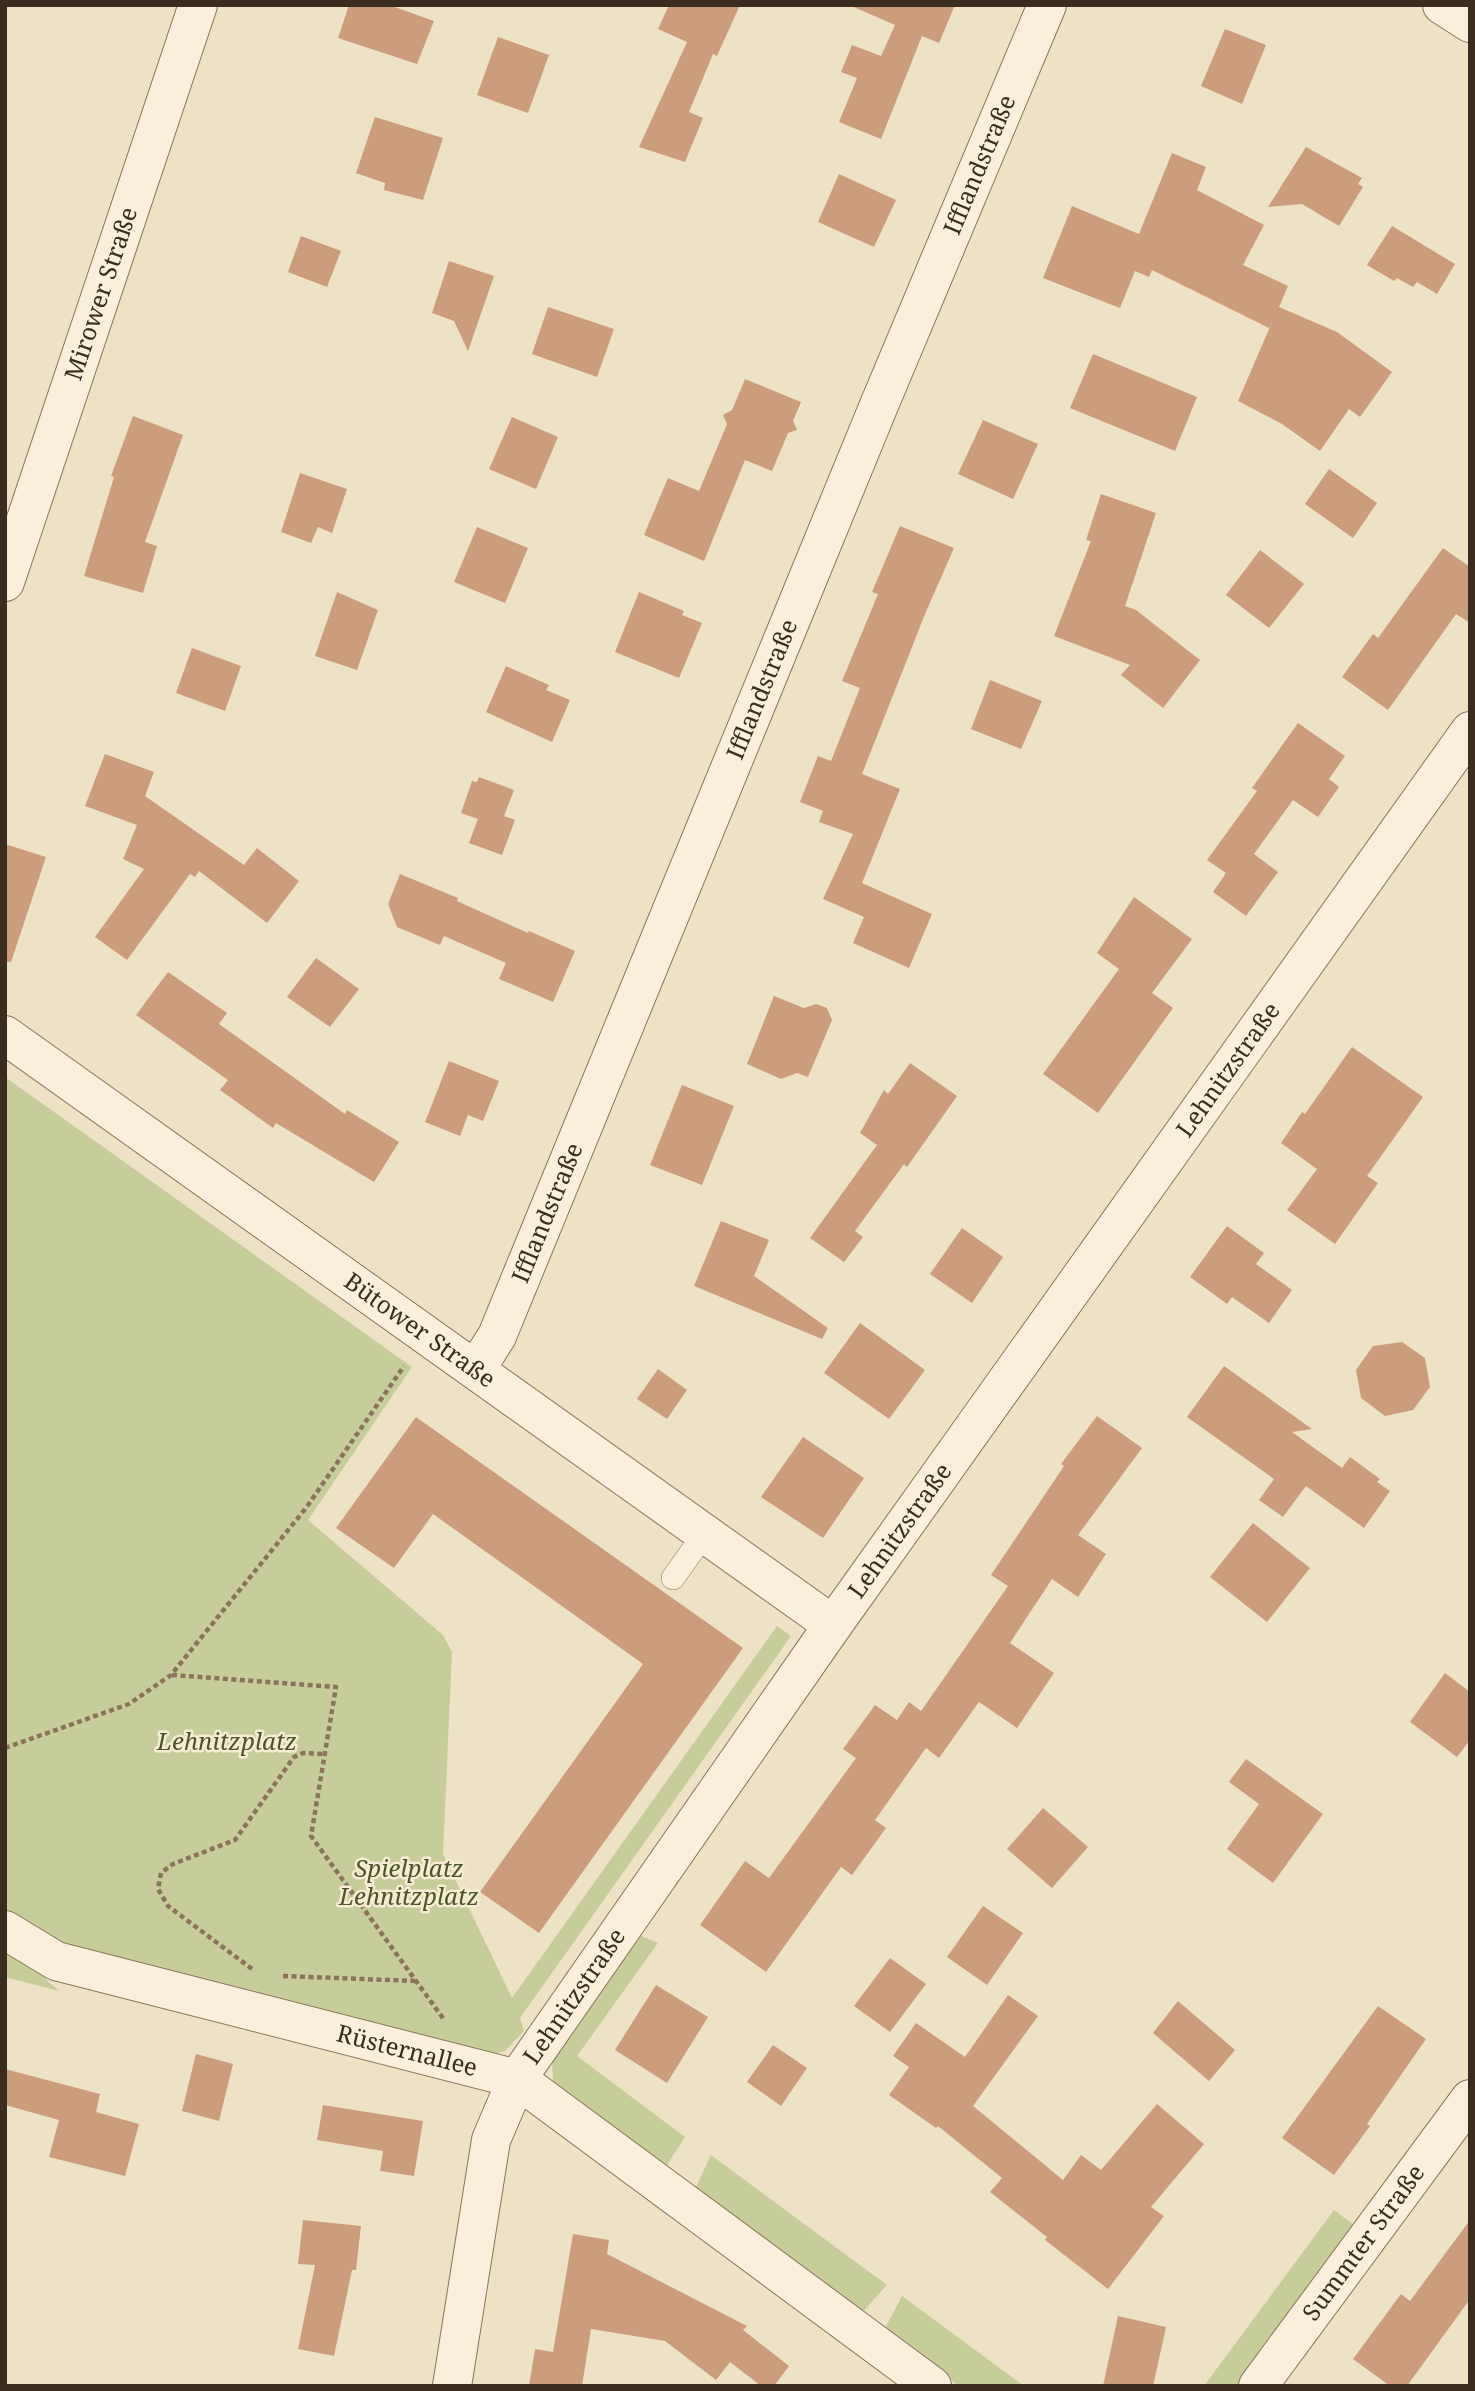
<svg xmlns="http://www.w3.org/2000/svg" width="1475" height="2391" font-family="'Noto Serif',serif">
	<rect width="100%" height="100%" fill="#eee2c6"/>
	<g fill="#c7cd9a">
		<path d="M 5,1077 L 412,1367 L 308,1520 L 443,1635 L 452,1652 L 443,1854 L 512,1998 L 777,1626 L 791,1636 L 520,2018 L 524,2031 L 505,2051 L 484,2056 L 60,1946 L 5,1910 Z"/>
		<path d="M 634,1933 L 658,1943 L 577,2056 L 685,2137 L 663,2171 L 553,2083 L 552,2057 Z"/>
		<path d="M 5,1949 L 35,1969 L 59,1991 L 5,1977 Z"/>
		<path d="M 711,2155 L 887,2285 L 861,2314 L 694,2191 Z"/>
		<path d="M 1334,2210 L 1358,2228 L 1241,2386 L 1204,2386 Z"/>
		<path d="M 902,2296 L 1024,2386 L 959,2386 L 884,2330 Z"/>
	</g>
	<g fill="#cc9d7c">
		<path d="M 349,5 L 389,5 L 434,21 L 417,64 L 338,38 Z"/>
		<path d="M 669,5 L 740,5 L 717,56 L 713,54 L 689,112 L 703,118 L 685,162 L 639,147 L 687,42 L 658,29 Z"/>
		<path d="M 849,5 L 955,5 L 939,43 L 922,36 L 881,139 L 839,122 L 857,78 L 841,72 L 852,45 L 881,56 L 895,25 Z"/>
		<path d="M 1225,29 L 1266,45 L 1242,104 L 1201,86 Z"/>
		<path d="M 498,37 L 549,55 L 528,113 L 477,95 Z"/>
		<path d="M 375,117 L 443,138 L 423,200 L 384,190 L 385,183 L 356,173 Z"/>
		<path d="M 1306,147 L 1362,178 L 1358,184 L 1363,187 L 1339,226 L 1302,204 L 1268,207 Z"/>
		<path d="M 1172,153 L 1206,167 L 1197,190 L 1264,225 L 1243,265 L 1288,286 L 1279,307 L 1337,332 L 1392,372 L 1360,417 L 1349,409 L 1320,451 L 1282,424 L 1238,401 L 1273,320 L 1269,328 L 1152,270 L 1149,277 L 1135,271 L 1120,308 L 1043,278 L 1072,206 L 1139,234 Z"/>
		<path d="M 839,174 L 896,200 L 874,247 L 818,222 Z"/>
		<path d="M 1392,226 L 1455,264 L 1437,294 L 1417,282 L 1413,287 L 1397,278 L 1394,281 L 1367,265 Z"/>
		<path d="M 301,236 L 341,251 L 327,287 L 288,272 Z"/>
		<path d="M 449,261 L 494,276 L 468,351 L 454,321 L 432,313 Z"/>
		<path d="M 548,307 L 614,329 L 597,377 L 532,354 Z"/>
		<path d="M 1093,354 L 1197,397 L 1175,451 L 1070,408 Z"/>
		<path d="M 745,379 L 801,402 L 793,421 L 797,430 L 788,433 L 772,471 L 745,460 L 704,561 L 644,535 L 668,478 L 699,491 L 727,424 L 723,415 L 732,410 Z"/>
		<path d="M 133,416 L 183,435 L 145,542 L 157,546 L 143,593 L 84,576 L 114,477 L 111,476 Z"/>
		<path d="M 512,417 L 558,437 L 536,489 L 489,469 Z"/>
		<path d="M 983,420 L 1038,444 L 1013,499 L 958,474 Z"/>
		<path d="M 1329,469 L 1377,503 L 1353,538 L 1305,504 Z"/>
		<path d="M 300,473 L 347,489 L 332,533 L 318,527 L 311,543 L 281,532 Z"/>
		<path d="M 1101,494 L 1156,513 L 1125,606 L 1136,610 L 1200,660 L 1163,708 L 1121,675 L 1130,665 L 1054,636 L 1091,541 L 1086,540 Z"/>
		<path d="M 900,526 L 954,548 L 925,614 L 862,774 L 900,789 L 862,883 L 932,914 L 909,968 L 853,943 L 864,917 L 823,899 L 853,834 L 819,822 L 823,811 L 800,802 L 818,756 L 831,761 L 860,688 L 842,681 L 878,594 L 872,592 Z"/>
		<path d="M 477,527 L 528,548 L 505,603 L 454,582 Z"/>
		<path d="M 1443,548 L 1470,567 L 1470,623 L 1456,614 L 1388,710 L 1342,677 L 1373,634 L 1378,638 Z"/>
		<path d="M 1260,550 L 1304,584 L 1269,628 L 1226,595 Z"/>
		<path d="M 337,592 L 378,610 L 357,670 L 315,656 Z"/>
		<path d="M 639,592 L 684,611 L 682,615 L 702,623 L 679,678 L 615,652 Z"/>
		<path d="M 192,648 L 241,666 L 225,711 L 176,693 Z"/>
		<path d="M 506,666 L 549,685 L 546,690 L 570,700 L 552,742 L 486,712 Z"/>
		<path d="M 990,680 L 1042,701 L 1021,749 L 971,729 Z"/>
		<path d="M 1298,723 L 1345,756 L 1329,779 L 1339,787 L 1318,817 L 1293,800 L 1254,854 L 1278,872 L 1246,916 L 1213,892 L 1226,873 L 1207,860 L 1257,791 L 1252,788 Z"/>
		<path d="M 105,754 L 154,772 L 145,796 L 244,865 L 257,848 L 299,881 L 267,923 L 199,871 L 195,877 L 190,874 L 127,960 L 95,937 L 144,869 L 123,859 L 137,825 L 85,806 Z"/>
		<path d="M 479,777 L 514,790 L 504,816 L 515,820 L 502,855 L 469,843 L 478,819 L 461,813 L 472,781 L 477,782 Z"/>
		<path d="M 5,844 L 46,857 L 11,962 L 5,962 Z"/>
		<path d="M 400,874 L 458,898 L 457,901 L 528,933 L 529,931 L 575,951 L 553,1002 L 499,979 L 506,963 L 444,936 L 440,945 L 397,927 L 388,904 Z"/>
		<path d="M 1134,897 L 1192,939 L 1152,993 L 1173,1008 L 1098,1113 L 1043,1074 L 1119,969 L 1097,953 Z"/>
		<path d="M 316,958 L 359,989 L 330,1027 L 287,997 Z"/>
		<path d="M 168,972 L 227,1013 L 219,1024 L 345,1114 L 347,1110 L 399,1142 L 374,1182 L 276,1123 L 273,1128 L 220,1090 L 228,1080 L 136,1015 Z"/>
		<path d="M 774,996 L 804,1008 L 816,1004 L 827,1008 L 832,1020 L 808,1077 L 797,1073 L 781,1079 L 747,1064 Z"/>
		<path d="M 1352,1047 L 1423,1097 L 1367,1176 L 1378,1183 L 1335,1244 L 1287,1210 L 1317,1169 L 1281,1143 L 1302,1112 L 1305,1114 Z"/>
		<path d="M 449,1061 L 499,1081 L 483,1121 L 468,1115 L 460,1136 L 425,1122 Z"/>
		<path d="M 910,1063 L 957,1096 L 907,1167 L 904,1164 L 855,1231 L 863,1237 L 844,1262 L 810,1238 L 877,1145 L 860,1133 L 884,1090 L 888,1094 Z"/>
		<path d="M 682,1085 L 734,1106 L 702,1185 L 650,1165 Z"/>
		<path d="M 721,1221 L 769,1240 L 754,1276 L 828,1328 L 822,1339 L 694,1286 Z"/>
		<path d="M 1227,1226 L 1264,1253 L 1256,1264 L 1292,1290 L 1269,1323 L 1232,1297 L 1227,1304 L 1190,1277 Z"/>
		<path d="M 962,1228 L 1003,1257 L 972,1303 L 930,1274 Z"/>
		<path d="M 860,1323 L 925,1370 L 889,1419 L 824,1373 Z"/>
		<path d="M 1402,1342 L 1425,1358 L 1430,1387 L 1413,1410 L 1385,1416 L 1361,1398 L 1356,1370 L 1373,1346 Z"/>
		<path d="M 1224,1366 L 1312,1429 L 1292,1432 L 1342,1468 L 1350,1457 L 1380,1479 L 1377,1482 L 1390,1491 L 1364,1528 L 1306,1486 L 1283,1517 L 1259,1500 L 1274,1479 L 1187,1417 Z"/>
		<path d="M 658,1369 L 687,1390 L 667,1419 L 637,1399 Z"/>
		<path d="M 1097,1416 L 1142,1448 L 1078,1535 L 1106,1554 L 1078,1597 L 1052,1579 L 1010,1643 L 1054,1673 L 1017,1728 L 979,1702 L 939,1758 L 926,1748 L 875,1820 L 886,1828 L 852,1875 L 841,1867 L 766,1972 L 700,1925 L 745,1861 L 769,1878 L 856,1758 L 843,1749 L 875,1705 L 897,1720 L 909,1702 L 921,1711 L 1008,1586 L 991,1575 L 1064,1466 L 1061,1464 Z"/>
		<path d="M 416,1417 L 743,1648 L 539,1933 L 480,1892 L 643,1664 L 433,1514 L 394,1568 L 336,1528 Z"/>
		<path d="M 803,1437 L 864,1478 L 823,1538 L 761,1497 Z"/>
		<path d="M 1253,1523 L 1310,1568 L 1267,1622 L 1210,1577 Z"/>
		<path d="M 1445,1673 L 1470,1692 L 1470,1740 L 1457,1757 L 1410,1722 Z"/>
		<path d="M 1246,1759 L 1323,1814 L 1273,1883 L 1227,1849 L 1259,1804 L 1229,1782 Z"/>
		<path d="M 1043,1808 L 1088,1847 L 1052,1888 L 1007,1849 Z"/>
		<path d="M 983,1906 L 1023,1933 L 987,1985 L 947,1957 Z"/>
		<path d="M 890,1958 L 926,1984 L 890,2032 L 854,2006 Z"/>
		<path d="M 656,1985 L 708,2017 L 667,2083 L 615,2050 Z"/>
		<path d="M 1008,1995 L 1038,2016 L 973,2106 L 1063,2180 L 1081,2155 L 1101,2170 L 1157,2104 L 1204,2144 L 1151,2207 L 1164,2216 L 1108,2289 L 1045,2240 L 1047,2237 L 990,2192 L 1002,2178 L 938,2126 L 936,2128 L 889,2095 L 909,2067 L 893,2056 L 916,2023 L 965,2057 Z"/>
		<path d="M 1178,2001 L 1235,2050 L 1209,2081 L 1153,2033 Z"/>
		<path d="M 1378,2006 L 1426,2039 L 1367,2124 L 1370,2126 L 1334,2175 L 1282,2138 Z"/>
		<path d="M 773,2045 L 807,2068 L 781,2106 L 747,2082 Z"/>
		<path d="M 196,2054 L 233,2064 L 219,2121 L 182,2111 Z"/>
		<path d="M 5,2069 L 100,2094 L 96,2112 L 139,2124 L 125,2176 L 49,2157 L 59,2120 L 5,2105 Z"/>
		<path d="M 323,2105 L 423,2121 L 414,2176 L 380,2171 L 383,2151 L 317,2140 Z"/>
		<path d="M 303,2220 L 361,2226 L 356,2270 L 352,2270 L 334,2356 L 298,2349 L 315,2265 L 298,2264 Z"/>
		<path d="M 1470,2220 L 1470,2299 L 1407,2386 L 1390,2386 L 1353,2359 L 1401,2294 L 1410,2301 Z"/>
		<path d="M 573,2234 L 609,2240 L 607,2254 L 747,2326 L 743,2330 L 789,2366 L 774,2386 L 761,2386 L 730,2362 L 716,2380 L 665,2341 L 591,2329 L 582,2386 L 529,2386 L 535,2349 L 553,2352 Z"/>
		<path d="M 1118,2316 L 1166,2327 L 1153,2386 L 1103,2386 Z"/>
	</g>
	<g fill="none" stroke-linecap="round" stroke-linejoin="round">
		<g stroke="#8a745c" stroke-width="24">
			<path id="lane" d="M 673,1578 L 705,1533"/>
		</g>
		<g stroke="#8a745c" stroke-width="40">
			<g id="street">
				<path d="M 1442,5 L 1470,23"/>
				<path id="s1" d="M 5,582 L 198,5"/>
				<path id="s2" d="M 5,1035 L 833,1625"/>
				<path id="s3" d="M 476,1369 L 497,1336 L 877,410 L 1047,5"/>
				<path id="s4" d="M 5,1930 L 56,1961 L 517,2079 L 932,2386"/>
				<path id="s5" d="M 452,2386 L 491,2140 L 517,2079 L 833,1625 L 1470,731"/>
				<path id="s6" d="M 1258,2386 L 1470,2099"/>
			</g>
		</g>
		<g stroke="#8a745c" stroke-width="4.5" stroke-dasharray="5 3.5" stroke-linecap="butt">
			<path d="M 172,1675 L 336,1687 L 311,1836 L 445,2021"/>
			<path d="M 5,1748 L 129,1704 L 171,1675 L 306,1508 L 404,1366"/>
			<path d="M 252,1969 L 168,1906 L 158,1889 L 161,1873 L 173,1864 L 235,1840 L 294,1757 L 303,1753 L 325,1754"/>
			<path d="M 283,1976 L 416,1981"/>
		</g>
		<use href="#lane" stroke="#f9efda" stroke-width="23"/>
		<use href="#street" stroke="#f9efda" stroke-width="38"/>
	</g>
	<g text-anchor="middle" stroke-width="5" stroke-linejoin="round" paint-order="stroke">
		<g font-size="24" fill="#3a2c1f" stroke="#f6ecd6">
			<text dy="8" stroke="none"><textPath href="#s3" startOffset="1306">Ifflandstraße</textPath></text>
			<text dy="8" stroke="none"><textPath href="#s1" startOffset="304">Mirower Straße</textPath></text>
			<text dy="8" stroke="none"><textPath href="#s3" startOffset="738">Ifflandstraße</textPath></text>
			<text dy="8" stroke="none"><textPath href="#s5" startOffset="1550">Lehnitzstraße</textPath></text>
			<text dy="8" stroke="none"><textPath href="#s3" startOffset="172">Ifflandstraße</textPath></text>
			<text dy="8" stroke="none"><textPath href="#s2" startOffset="509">Bütower Straße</textPath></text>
			<text dy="8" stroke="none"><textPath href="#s5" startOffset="984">Lehnitzstraße</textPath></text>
			<text dy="8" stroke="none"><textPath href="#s5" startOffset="416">Lehnitzstraße</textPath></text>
			<text dy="8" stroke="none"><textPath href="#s4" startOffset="422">Rüsternallee</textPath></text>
			<text dy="8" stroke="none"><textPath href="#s6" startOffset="178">Summter Straße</textPath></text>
		</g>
		<g font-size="24" font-style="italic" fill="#4b5626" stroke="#f6ecd6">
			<text x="227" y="1750">Lehnitzplatz</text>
			<text x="409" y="1877">Spielplatz<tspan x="409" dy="28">Lehnitzplatz</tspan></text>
		</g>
	</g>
	<rect width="1475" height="2391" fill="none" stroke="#3a2c1f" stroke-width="14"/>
</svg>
